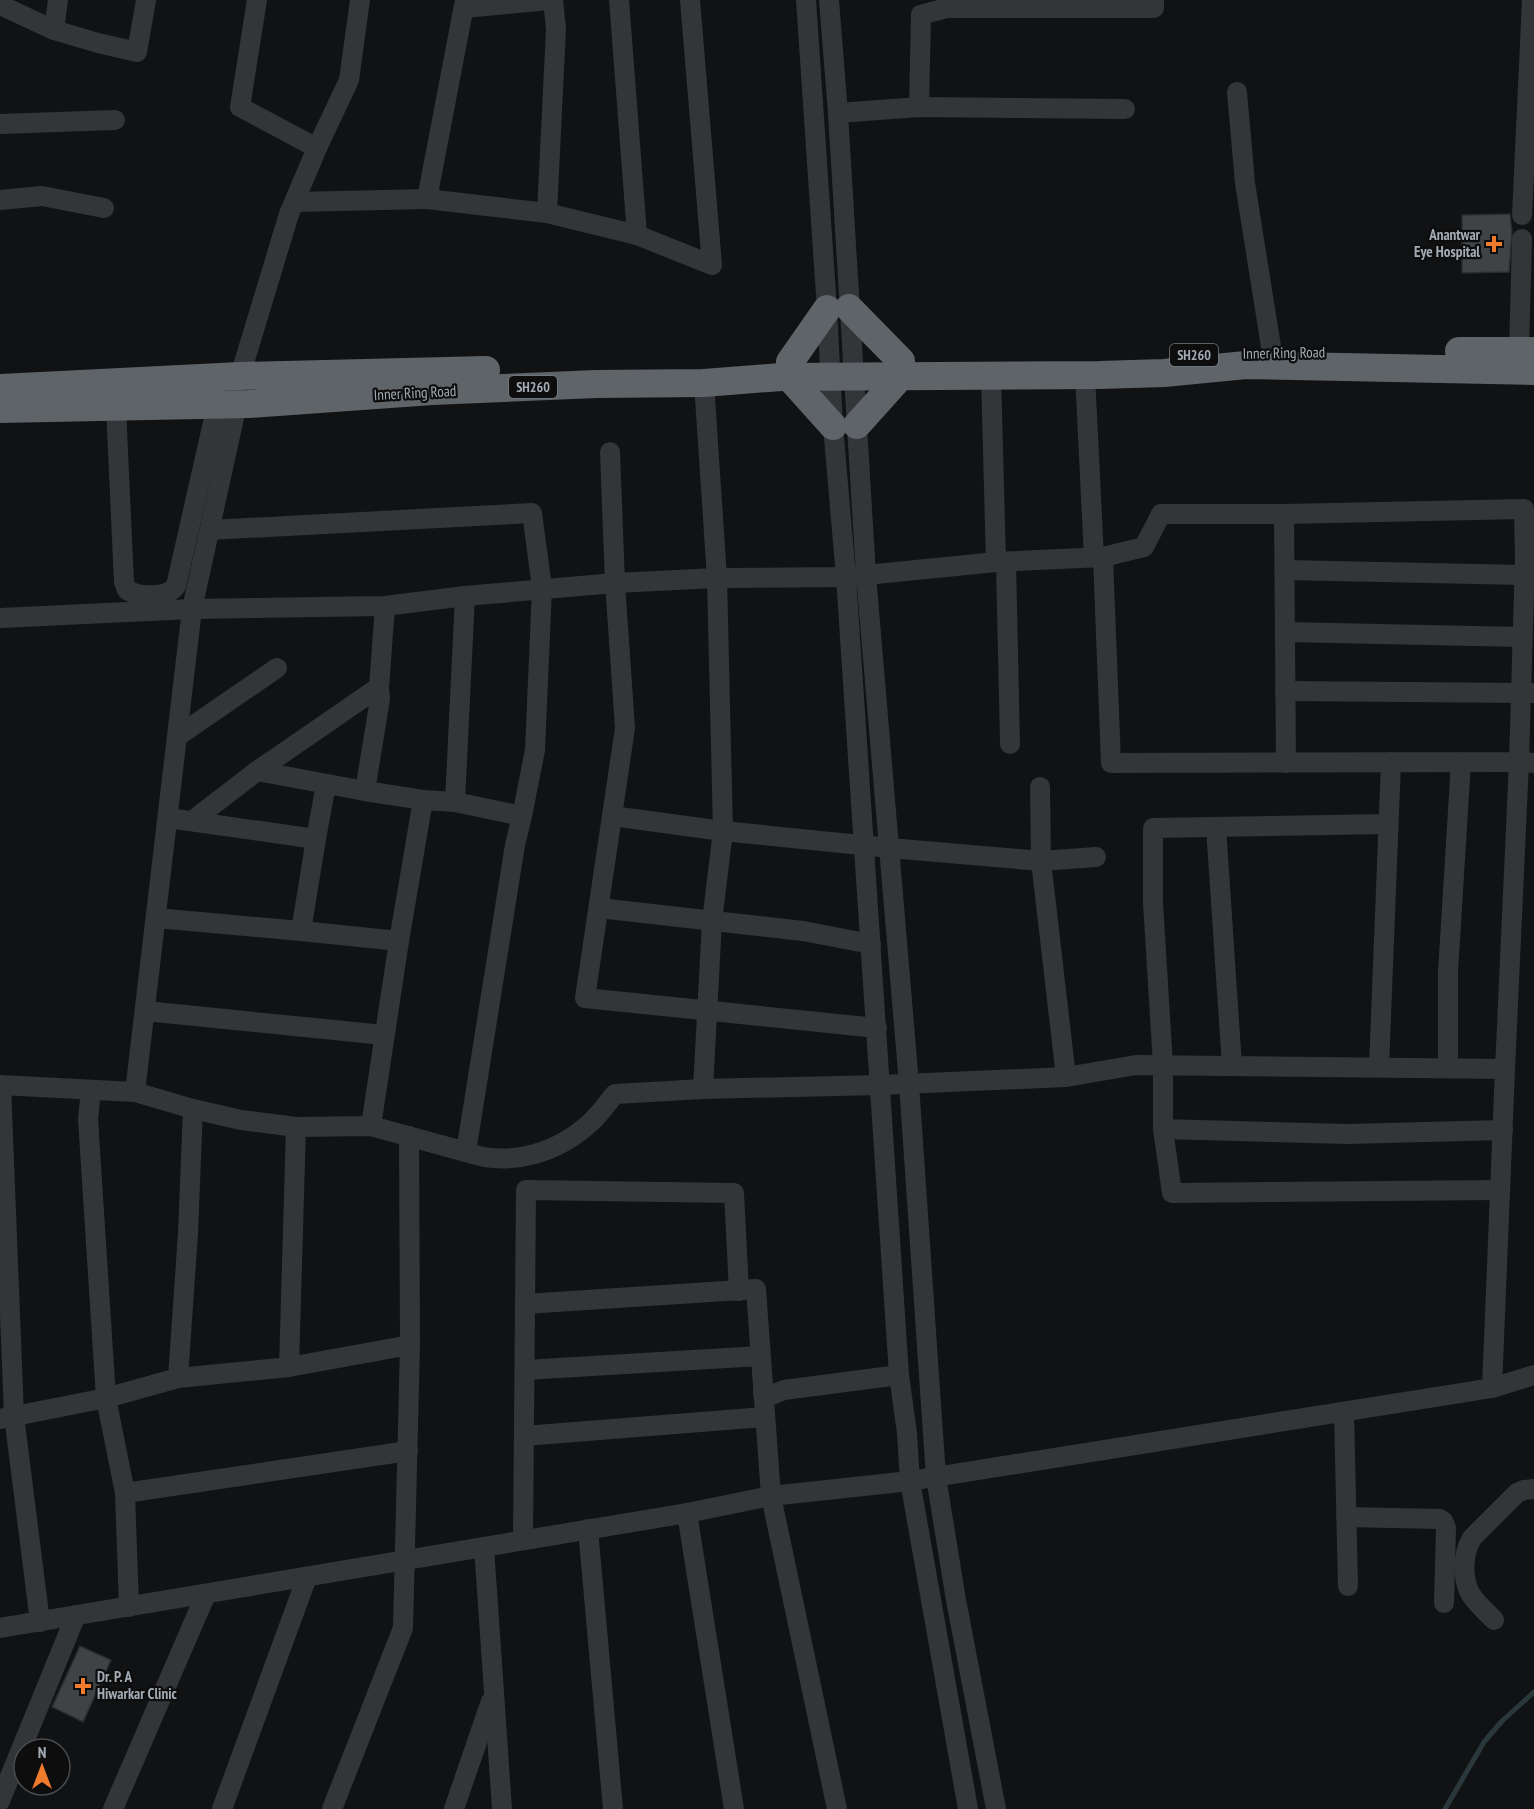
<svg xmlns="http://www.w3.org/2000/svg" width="1534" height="1809" font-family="'PT Sans Narrow',sans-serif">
	<rect width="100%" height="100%" fill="#111213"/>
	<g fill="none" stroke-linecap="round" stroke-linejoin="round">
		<path stroke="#2b383b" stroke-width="5" d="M 1445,1809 L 1484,1742 L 1502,1721 L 1534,1692"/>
	</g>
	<g fill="#404346" stroke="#2b2c2f" stroke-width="1.5">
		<path d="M 1510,214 L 1512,233 L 1509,272 L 1462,273 L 1462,215 Z"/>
		<path d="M 80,1646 L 111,1660 L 83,1722 L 52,1707 Z"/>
	</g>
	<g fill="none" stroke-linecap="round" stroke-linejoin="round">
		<g stroke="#333538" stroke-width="20">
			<path d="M 257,0 L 240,107 L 317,148 L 349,80 L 360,0"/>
			<path d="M 619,0 L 637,235"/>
			<path d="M 806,0 L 827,309 L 833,426 L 846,577 L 899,1375 L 907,1433 L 910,1481 L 968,1809"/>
			<path d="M 829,0 L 838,113 L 866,575 L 909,1084 L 936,1477 L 956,1600 L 996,1809"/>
			<path d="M 946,0 L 946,8 L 1154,8 L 1154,0"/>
			<path d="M 0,5 L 54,30 L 98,43 L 137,52 L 146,0"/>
			<path d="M 464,8 L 549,0"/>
			<path d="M 54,30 L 58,0"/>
			<path d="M 1237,92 L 1245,183 L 1272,353"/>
			<path d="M 919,107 L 921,15 L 946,8"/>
			<path d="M 838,113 L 919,107 L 1125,109"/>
			<path d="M 0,124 L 115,120"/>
			<path d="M 427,199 L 547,213 L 637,235 L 712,265 L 690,0"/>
			<path d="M 0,200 L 42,196 L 104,208"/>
			<path d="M 295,202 L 427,199 L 465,0"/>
			<path d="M 547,213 L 556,29 L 553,0"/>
			<path d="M 1522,215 L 1532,0"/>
			<path d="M 1519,351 L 1522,239"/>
			<path d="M 991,375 L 996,562"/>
			<path d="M 1085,375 L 1094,557"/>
			<path d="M 240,376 L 289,214 L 317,148"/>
			<path d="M 237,404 L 192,609 L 135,1092 L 193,1109 L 241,1120 L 296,1127 L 371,1126 L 466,1152"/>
			<path d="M 116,407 L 124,582 L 127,590 C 138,597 168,598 176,586 L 217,405"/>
			<path d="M 610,452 L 615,583 L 625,728 L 612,816 L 723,831 L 890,848 L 1041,861 L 1096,857"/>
			<path d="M 1284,514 L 1524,509 L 1525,558"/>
			<path d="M 210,530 L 532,513 L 542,588 L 535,750 L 522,816"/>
			<path d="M 1103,557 L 1144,547 L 1161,514 L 1284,514 L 1286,763"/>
			<path d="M 1006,562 L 1010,744"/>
			<path d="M 1285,570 L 1524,575"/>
			<path d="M 385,606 L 379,687 L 380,699 L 365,791 L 423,800 L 455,802 L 522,816 L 515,845 L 466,1152 C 509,1168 558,1153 591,1122 C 600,1114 607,1103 615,1094 L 703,1089 L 880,1085 L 1066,1077 L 1041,861 L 1040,787"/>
			<path d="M 0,618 L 192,609 L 385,606 L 465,596 L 615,583 L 717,578 L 846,577 L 996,562 L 1103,557 L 1111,763 L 1519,762 L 1525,558 L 1534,559"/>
			<path d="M 1285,632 L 1522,637"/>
			<path d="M 1285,691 L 1532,693"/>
			<path d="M 178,736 L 277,668"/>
			<path d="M 257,771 L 379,687"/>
			<path d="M 455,802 L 465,596"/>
			<path d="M 612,816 L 585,998 L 877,1028"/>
			<path d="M 192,821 L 257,771 L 365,791"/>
			<path d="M 1388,824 L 1153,828 L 1153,903 L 1163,1065 L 1163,1129 L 1348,1134 L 1503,1130"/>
			<path d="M 1216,827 L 1232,1066"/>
			<path d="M 316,839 L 326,784"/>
			<path d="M 599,908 L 803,931 L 871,944"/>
			<path d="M 156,918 L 301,931 L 316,839 L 168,818"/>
			<path d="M 301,931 L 399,941 L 371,1126"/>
			<path d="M 399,941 L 423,800"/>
			<path d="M 145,1011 L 384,1035"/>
			<path d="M 1379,1067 L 1391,762"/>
			<path d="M 1448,1068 L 1448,972 L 1461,762"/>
			<path d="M 1066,1077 L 1136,1065 L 1505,1069 L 1519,762 L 1534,763"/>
			<path d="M 0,1085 L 135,1092"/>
			<path d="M 1,1085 L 14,1416 L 40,1622"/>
			<path d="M 703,1089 L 712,921 L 723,831 L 717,578 L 704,383"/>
			<path d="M 91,1090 L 88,1119 L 106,1398 L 125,1493 L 408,1451"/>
			<path d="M 1163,1129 L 1172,1193 L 1500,1190"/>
			<path d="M 525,1304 L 756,1289 L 771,1496 L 837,1809"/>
			<path d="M 289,1367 L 296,1127"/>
			<path d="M 525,1370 L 760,1356"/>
			<path d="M 178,1378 L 188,1233 L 193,1109"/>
			<path d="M 1492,1388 L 1505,1069"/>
			<path d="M 763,1393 L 764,1398 L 784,1390 L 899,1375"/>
			<path d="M 1344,1412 L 1348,1586"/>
			<path d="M 0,1419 L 106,1398 L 178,1378 L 289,1367 L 410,1345 L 409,1136"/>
			<path d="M 524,1436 L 765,1417"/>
			<path d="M 125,1493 L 129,1607"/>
			<path d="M 687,1513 L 734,1809"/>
			<path d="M 1346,1517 L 1440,1519 L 1443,1521 L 1446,1528 L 1444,1603"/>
			<path d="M 588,1529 L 613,1809"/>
			<path d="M 523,1540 L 526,1190 L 734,1193 L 739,1291"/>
			<path d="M 484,1547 L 502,1809"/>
			<path d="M 1494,1620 C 1487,1612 1473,1601 1469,1591 C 1462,1575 1463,1553 1472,1538 L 1517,1493 L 1524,1490 L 1534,1489"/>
			<path d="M 0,1628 L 687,1513 L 771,1496 L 910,1481 L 1492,1388 L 1534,1375"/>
			<path d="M 0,1801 L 76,1615"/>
			<path d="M 113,1809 L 206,1594"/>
			<path d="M 222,1809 L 307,1577"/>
			<path d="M 332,1809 L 403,1628 L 410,1345"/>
			<path d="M 454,1809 L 491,1701"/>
		</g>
		<g stroke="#5f6469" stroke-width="28">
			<path d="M 849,308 L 901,361"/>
			<path d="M 1459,351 L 1534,351"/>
			<path d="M 790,362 L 827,309"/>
			<path d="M 789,377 L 833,426"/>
			<path d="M 0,388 L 240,376 L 486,370"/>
			<path d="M 0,409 L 249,404 L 432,391 L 596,384 L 704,383 L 781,377 L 1100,375 L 1164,373 L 1246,365 L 1534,371"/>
			<path d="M 857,425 L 901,376"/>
		</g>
	</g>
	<g fill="#f07b2c" stroke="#0d0d0e" stroke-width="2">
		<path d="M1491 235h6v6h6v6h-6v6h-6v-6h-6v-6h6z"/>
		<path d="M80 1677h6v6h6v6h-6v6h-6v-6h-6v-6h6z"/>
	</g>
	<g text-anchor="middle" stroke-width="4.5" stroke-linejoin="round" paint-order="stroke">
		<g fill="#0d0d0e" stroke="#767c82" stroke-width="1.5">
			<rect x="1170" y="344" width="48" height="22" rx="4.5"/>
			<rect x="509" y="376" width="48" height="22" rx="4.5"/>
		</g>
		<g font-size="14" font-weight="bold" fill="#a3acb4">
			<text x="1194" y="360">SH260</text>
			<text x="533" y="392">SH260</text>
		</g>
		<g font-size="15" font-weight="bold" fill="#a3acb4" stroke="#0d0d0e" text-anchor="end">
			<text x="1480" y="240">Anantwar<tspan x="1480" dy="17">Eye Hospital</tspan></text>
			<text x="97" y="1682" text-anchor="start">Dr. P. A<tspan x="97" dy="17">Hiwarkar Clinic</tspan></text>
		</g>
		<g font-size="15" fill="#a3acb4" stroke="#0d0d0e">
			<text transform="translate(1284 353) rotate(-1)" y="5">Inner Ring Road</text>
			<text transform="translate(415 393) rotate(-3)" y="5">Inner Ring Road</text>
		</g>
	</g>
	<g transform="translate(42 1767)"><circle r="28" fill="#0d0d0e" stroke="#494d50" stroke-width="1.5"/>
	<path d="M0-4.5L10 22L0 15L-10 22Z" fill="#f07b2c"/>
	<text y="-9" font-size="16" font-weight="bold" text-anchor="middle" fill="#a3acb4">N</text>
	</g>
</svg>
